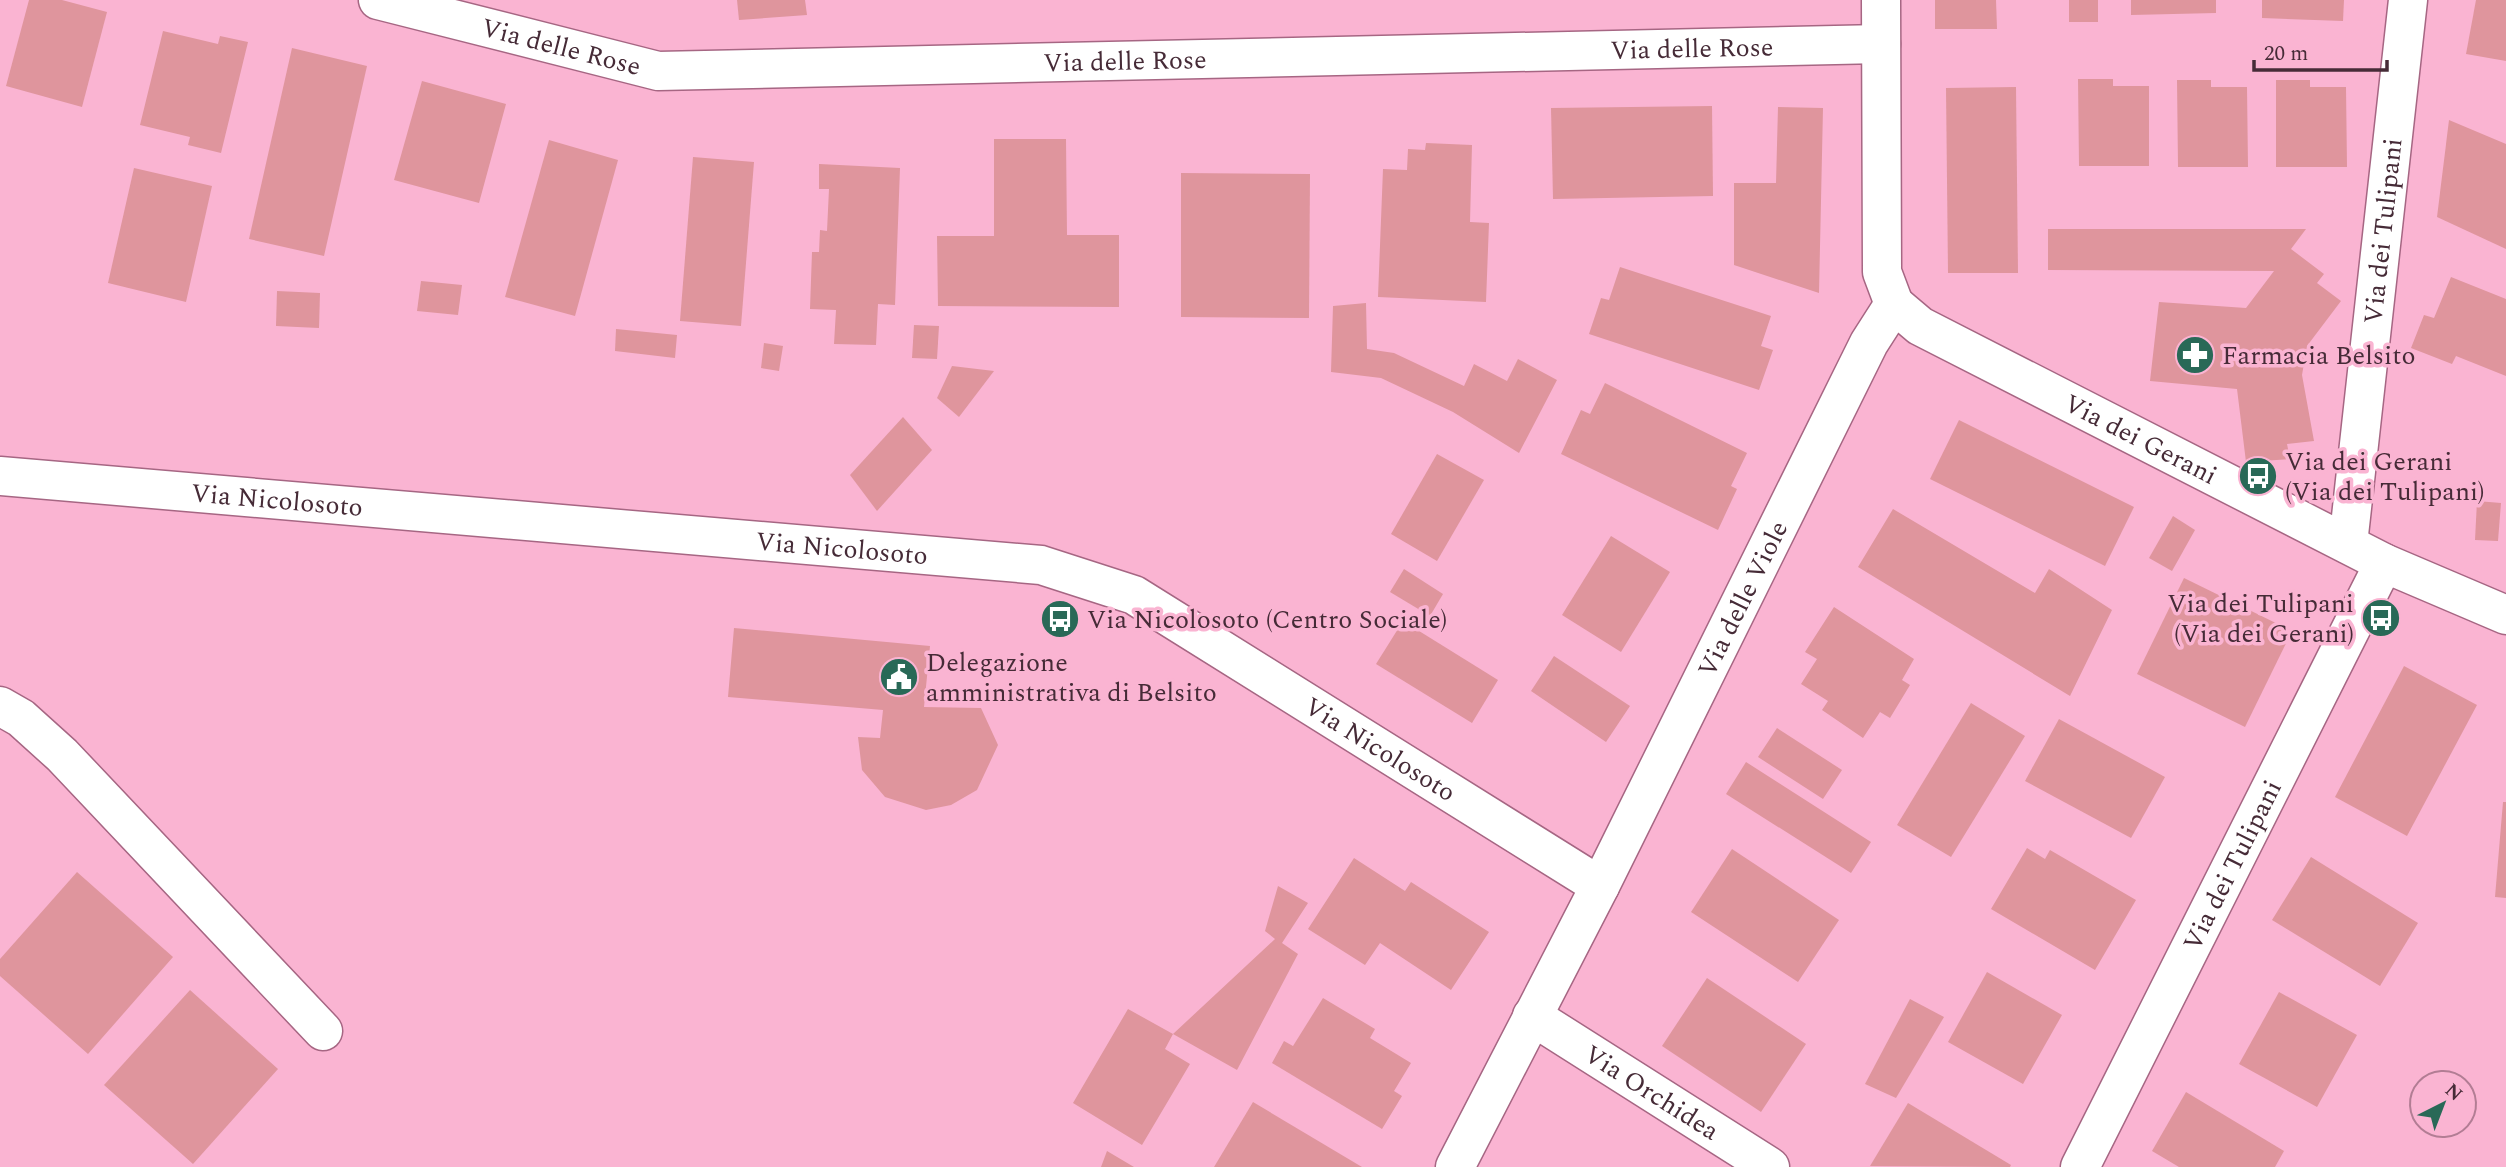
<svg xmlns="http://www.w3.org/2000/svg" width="2506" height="1167" font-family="Spectral,serif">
	<rect width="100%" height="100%" fill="#fab4d2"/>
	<g fill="#df959d">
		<path d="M 29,0 L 62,0 L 107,12 L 82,107 L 6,86 Z"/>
		<path d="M 737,0 L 805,0 L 807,15 L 739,20 Z"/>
		<path d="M 1935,0 L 1996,0 L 1997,29 L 1935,29 Z"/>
		<rect x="2069" y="0" width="29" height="22"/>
		<path d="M 2131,0 L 2216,0 L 2216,13 L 2131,15 Z"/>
		<path d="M 2262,0 L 2344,0 L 2343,21 L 2262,18 Z"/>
		<path d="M 2476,0 L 2506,0 L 2506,61 L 2466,54 Z"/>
		<path d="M 163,31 L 218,44 L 220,36 L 248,42 L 221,153 L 188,145 L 190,137 L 140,125 Z"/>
		<path d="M 292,48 L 367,66 L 324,256 L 249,239 Z"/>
		<path d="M 2078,79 L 2113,79 L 2113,86 L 2149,86 L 2149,166 L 2079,166 Z"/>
		<path d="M 2177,80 L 2211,80 L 2211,87 L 2247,87 L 2248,167 L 2178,167 Z"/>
		<path d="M 2276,80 L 2310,80 L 2310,87 L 2346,87 L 2347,167 L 2276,167 Z"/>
		<path d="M 422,81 L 506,104 L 479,203 L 394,180 Z"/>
		<path d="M 2016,87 L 2018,273 L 1948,273 L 1946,88 Z"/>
		<path d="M 1712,106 L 1713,196 L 1553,199 L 1551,108 Z"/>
		<path d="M 1778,107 L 1823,108 L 1819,293 L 1734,265 L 1734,183 L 1776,183 Z"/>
		<path d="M 2449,120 L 2506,144 L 2506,249 L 2437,217 Z"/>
		<path d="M 994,139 L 1066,139 L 1067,235 L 1119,235 L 1119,307 L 938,306 L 937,236 L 994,236 Z"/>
		<path d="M 549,140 L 618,160 L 575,316 L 505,297 Z"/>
		<path d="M 1426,143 L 1472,145 L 1470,222 L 1489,223 L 1486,302 L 1378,297 L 1383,169 L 1407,170 L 1408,149 L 1425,150 Z"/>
		<path d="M 693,157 L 754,162 L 741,326 L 680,321 Z"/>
		<path d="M 819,164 L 900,168 L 895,305 L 878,304 L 876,345 L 834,344 L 836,310 L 810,309 L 812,252 L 819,252 L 820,230 L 827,231 L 829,189 L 819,189 Z"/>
		<path d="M 134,168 L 212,186 L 186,302 L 108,283 Z"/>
		<path d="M 1181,173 L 1310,174 L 1309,318 L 1181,317 Z"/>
		<path d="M 2048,229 L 2306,229 L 2291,249 L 2324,274 L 2317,283 L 2341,301 L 2307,346 L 2302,375 L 2314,441 L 2287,444 L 2290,459 L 2246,462 L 2237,389 L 2150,381 L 2159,302 L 2246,308 L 2274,271 L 2048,270 Z"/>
		<path d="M 1620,267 L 1771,316 L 1761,346 L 1773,350 L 1759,390 L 1589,334 L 1601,298 L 1609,300 Z"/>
		<path d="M 2451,277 L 2506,299 L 2506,376 L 2456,356 L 2452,364 L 2411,348 L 2424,315 L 2434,318 Z"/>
		<path d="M 421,281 L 462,285 L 458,315 L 417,311 Z"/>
		<path d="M 277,291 L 320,293 L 319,328 L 276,326 Z"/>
		<path d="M 1366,303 L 1367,349 L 1394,353 L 1464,386 L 1474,364 L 1507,381 L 1518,359 L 1557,380 L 1519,453 L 1453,412 L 1381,378 L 1331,372 L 1333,306 Z"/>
		<path d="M 914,325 L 939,326 L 937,359 L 912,358 Z"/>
		<path d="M 616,329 L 677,335 L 675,358 L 615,351 Z"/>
		<path d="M 764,343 L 783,346 L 779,371 L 761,368 Z"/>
		<path d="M 952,366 L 994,371 L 959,417 L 937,398 Z"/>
		<path d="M 1605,383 L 1747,453 L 1731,486 L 1737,489 L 1718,530 L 1561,454 L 1581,410 L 1590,414 Z"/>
		<path d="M 903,417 L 932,450 L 877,511 L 850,475 Z"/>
		<path d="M 1959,420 L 2134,507 L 2105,566 L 1930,479 Z"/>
		<path d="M 1437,454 L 1484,480 L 1437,561 L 1391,534 Z"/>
		<path d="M 2477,501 L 2501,503 L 2498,541 L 2475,540 Z"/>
		<path d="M 1893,509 L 2035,593 L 2049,569 L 2112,610 L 2070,696 L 1858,567 Z"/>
		<path d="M 2173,516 L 2195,530 L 2172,571 L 2149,558 Z"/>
		<path d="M 1611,536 L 1670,572 L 1621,652 L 1562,615 Z"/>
		<path d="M 1404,569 L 1443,594 L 1430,616 L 1390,592 Z"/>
		<path d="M 2184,578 L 2292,631 L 2245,727 L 2137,674 Z"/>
		<path d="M 1834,607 L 1914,659 L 1902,680 L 1910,685 L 1890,718 L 1880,712 L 1863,738 L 1822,710 L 1828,701 L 1801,684 L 1817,659 L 1805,652 Z"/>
		<path d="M 1403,621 L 1498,680 L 1472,723 L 1376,664 Z"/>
		<path d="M 734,628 L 930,646 L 924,707 L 981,708 L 998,745 L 977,790 L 951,805 L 926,810 L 885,797 L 862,770 L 858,737 L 880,738 L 883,710 L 728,697 Z"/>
		<path d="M 1554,656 L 1630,706 L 1606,742 L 1531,691 Z"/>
		<path d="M 2404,666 L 2477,705 L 2407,836 L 2335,797 Z"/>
		<path d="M 1971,703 L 2025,736 L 1951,857 L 1897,825 Z"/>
		<path d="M 2059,719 L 2165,777 L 2131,838 L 2025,781 Z"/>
		<path d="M 1777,728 L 1842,770 L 1823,799 L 1758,757 Z"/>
		<path d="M 1746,762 L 1871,842 L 1851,873 L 1726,794 Z"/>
		<path d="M 2503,802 L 2506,802 L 2506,898 L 2495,897 Z"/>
		<path d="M 2027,848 L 2045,859 L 2050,850 L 2136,900 L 2095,970 L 1991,909 Z"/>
		<path d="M 1732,849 L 1839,920 L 1798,982 L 1691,912 Z"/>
		<path d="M 2311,857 L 2418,923 L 2380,986 L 2272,920 Z"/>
		<path d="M 1354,858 L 1405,891 L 1411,882 L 1489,932 L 1451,990 L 1380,943 L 1365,965 L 1308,929 Z"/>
		<path d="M 77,872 L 173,957 L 88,1054 L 0,976 L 0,959 Z"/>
		<path d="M 1278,886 L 1308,903 L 1282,943 L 1298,954 L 1237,1070 L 1173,1034 L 1275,939 L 1265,931 Z"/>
		<path d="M 1987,972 L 2062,1015 L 2023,1084 L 1948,1042 Z"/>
		<path d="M 1707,978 L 1806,1044 L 1761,1112 L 1662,1046 Z"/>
		<path d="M 190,990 L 278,1069 L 193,1164 L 104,1085 Z"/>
		<path d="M 2279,992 L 2357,1035 L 2317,1107 L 2239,1064 Z"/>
		<path d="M 1323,998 L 1375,1029 L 1370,1038 L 1411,1063 L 1394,1091 L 1402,1096 L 1382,1129 L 1272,1063 L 1284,1041 L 1293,1046 Z"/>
		<path d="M 1910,999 L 1944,1017 L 1896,1098 L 1865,1084 Z"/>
		<path d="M 1128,1009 L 1173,1034 L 1165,1049 L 1190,1064 L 1142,1145 L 1073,1103 Z"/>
		<path d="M 2186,1092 L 2284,1151 L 2275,1167 L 2179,1167 L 2152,1151 Z"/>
		<path d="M 1253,1102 L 1362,1167 L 1214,1167 Z"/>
		<path d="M 1908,1103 L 2011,1165 L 2010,1167 L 1870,1166 Z"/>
		<path d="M 1107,1151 L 1134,1167 L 1101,1167 Z"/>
	</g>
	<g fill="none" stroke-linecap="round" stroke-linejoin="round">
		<g stroke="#a66683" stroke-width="41">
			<g id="minor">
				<path id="s1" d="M 378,0 L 658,71 L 1881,44"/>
				<path d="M 1881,0 L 1882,272 L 1894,304"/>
				<path id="s2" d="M 1894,304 L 1920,326 L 2384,563 L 2506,615"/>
				<path id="s3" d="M 0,476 L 1041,565 L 1134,595 L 1600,886"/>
				<path id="s4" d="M 2348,544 L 2408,0"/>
				<path d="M 0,706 L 21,718 L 62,755 L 323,1031"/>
				<path id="s5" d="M 1532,1016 L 1770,1167"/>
				<path id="s6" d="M 1455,1167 L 1600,886 L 1869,343 L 1894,304"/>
				<path id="s7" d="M 2080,1167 L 2384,563"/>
			</g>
		</g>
		<use href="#minor" stroke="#fff" stroke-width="38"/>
	</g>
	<defs>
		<g id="pharmacy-disc" transform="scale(2.0125)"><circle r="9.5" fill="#296957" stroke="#fab4d2"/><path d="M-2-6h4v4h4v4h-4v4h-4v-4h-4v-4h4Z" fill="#fff"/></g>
		<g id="bus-disc" transform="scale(2.0125)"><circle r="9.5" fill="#296957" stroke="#fab4d2"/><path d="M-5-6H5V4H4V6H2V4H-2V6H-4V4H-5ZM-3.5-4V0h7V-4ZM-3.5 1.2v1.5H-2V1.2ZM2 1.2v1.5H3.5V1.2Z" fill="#fff"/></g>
		<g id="civic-disc" transform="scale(2.0125)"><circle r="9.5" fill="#296957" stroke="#fab4d2"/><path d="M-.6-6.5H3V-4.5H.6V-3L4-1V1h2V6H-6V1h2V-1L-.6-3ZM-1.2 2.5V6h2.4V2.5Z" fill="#fff"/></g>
	</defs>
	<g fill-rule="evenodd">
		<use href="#pharmacy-disc" x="2195" y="355"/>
		<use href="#bus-disc" x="2258" y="476"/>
		<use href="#bus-disc" x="2381" y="618"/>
		<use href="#bus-disc" x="1060" y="619"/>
		<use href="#civic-disc" x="899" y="677"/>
	</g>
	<g text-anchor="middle" stroke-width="7" stroke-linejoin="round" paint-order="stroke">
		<g font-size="26" fill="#462b37" stroke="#fab4d2">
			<text dy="9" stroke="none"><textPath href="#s1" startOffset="189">Via delle Rose</textPath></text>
			<text dy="9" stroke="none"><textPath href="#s1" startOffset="1323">Via delle Rose</textPath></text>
			<text dy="9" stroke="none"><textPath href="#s1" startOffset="756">Via delle Rose</textPath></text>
			<text dy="9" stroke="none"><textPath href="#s4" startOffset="315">Via dei Tulipani</textPath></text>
			<text dy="9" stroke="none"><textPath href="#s2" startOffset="282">Via dei Gerani</textPath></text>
			<text dy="9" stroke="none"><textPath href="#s3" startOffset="278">Via Nicolosoto</textPath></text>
			<text dy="9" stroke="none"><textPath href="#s3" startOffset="845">Via Nicolosoto</textPath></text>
			<text dy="9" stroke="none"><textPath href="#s6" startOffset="637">Via delle Viole</textPath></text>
			<text dy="9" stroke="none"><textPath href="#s3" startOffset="1433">Via Nicolosoto</textPath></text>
			<text dy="9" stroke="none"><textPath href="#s7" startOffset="338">Via dei Tulipani</textPath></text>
			<text dy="9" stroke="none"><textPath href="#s5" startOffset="142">Via Orchidea</textPath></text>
		</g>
		<g font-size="26" fill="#462b37" stroke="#fab4d2" text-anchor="start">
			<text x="2222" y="364">Farmacia Belsito</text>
			<text x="2285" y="470">Via dei Gerani<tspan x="2285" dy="30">(Via dei Tulipani)</tspan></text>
			<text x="2354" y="612" text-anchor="end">Via dei Tulipani<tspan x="2354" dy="30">(Via dei Gerani)</tspan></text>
			<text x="1087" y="628">Via Nicolosoto (Centro Sociale)</text>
			<text x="926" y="671">Delegazione<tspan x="926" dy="30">amministrativa di Belsito</tspan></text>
		</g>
	</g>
	<g transform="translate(2443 1104) rotate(42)"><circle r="33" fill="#fab4d2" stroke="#b27d94" stroke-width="2"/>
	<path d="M0-5L12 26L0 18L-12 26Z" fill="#296957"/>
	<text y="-10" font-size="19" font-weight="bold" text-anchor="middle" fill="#462b37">N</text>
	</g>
	<path d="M2254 60v10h133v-10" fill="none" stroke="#462b37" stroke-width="3.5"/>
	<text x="2264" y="60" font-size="21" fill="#462b37" stroke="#fab4d2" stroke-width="5" paint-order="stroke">20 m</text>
</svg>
